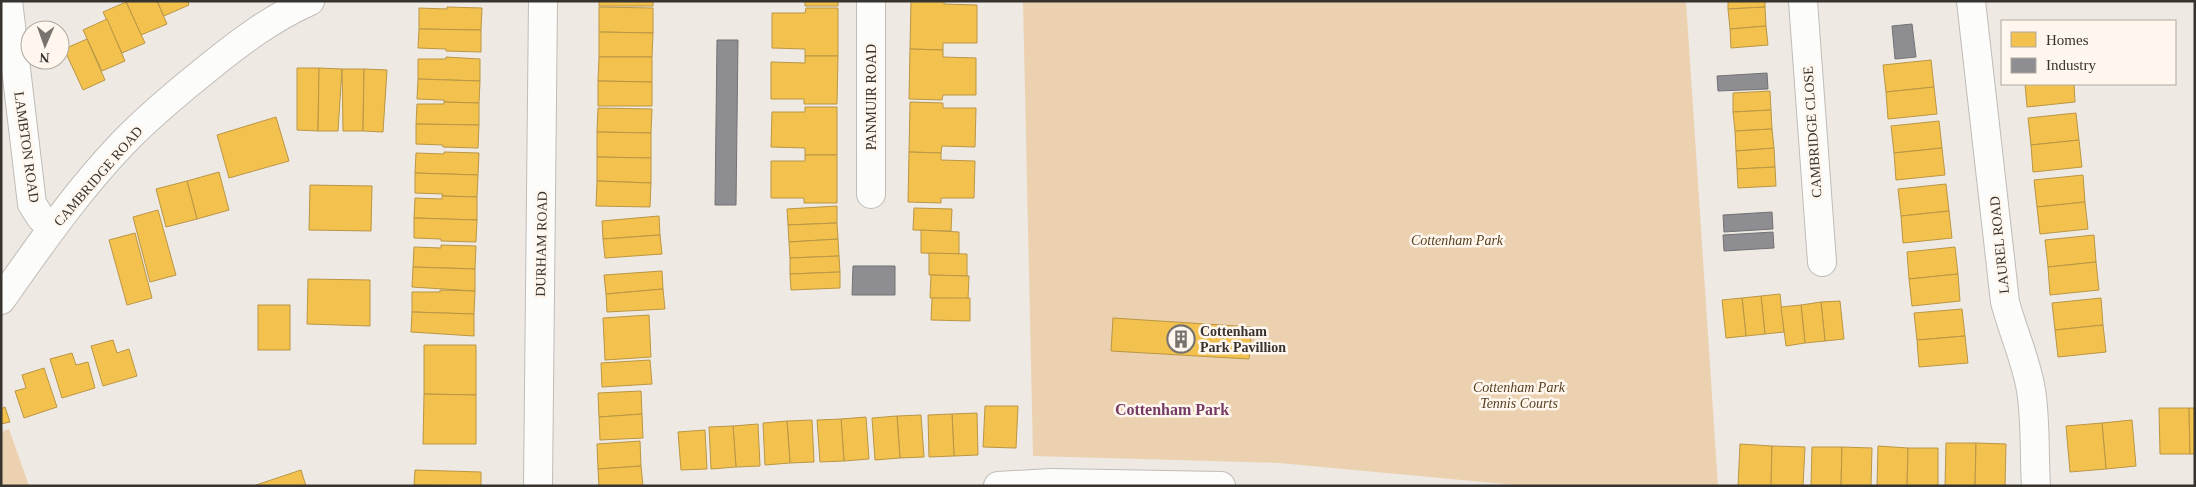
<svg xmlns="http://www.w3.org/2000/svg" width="2196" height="487" font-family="Georgia,serif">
	<rect width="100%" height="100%" fill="#eee9e3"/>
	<g fill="#ecd1b0">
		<path d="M 1023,1 L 1686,1 L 1718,486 L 1526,486 L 1279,463 L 1033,456 Z"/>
		<path d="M 9,429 L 29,486 L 1,486 L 1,432 Z"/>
	</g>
	<g fill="#f2c14e" stroke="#ba9645">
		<path d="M 126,1 L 157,1 L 167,24 L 141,35 Z"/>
		<path d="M 157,1 L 188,1 L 189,5 L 164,16 Z"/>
		<rect x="599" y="1" width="54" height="5"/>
		<path d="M 802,1 L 838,1 L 838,6 L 805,6 L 805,1 Z"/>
		<path d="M 911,1 L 944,1 L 944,4 L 977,5 L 977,43 L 943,43 L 943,50 L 910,49 Z"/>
		<path d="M 1728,1 L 1765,1 L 1765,7 L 1728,9 Z"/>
		<path d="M 126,2 L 145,43 L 122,53 L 103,12 Z"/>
		<path d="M 447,7 L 482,8 L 481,30 L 419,29 L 419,8 L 447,9 Z"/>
		<path d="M 599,7 L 653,8 L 653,33 L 599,32 Z"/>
		<path d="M 1765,7 L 1766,26 L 1730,29 L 1728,9 Z"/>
		<path d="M 806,8 L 838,8 L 838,56 L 805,56 L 805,49 L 772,48 L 772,13 L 805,13 Z"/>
		<path d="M 107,19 L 125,61 L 102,71 L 83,30 Z"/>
		<path d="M 1766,26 L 1768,45 L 1731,48 L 1730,29 Z"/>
		<path d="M 419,29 L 481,30 L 481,52 L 446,51 L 446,49 L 418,48 Z"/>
		<path d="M 599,32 L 653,33 L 652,57 L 599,57 Z"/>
		<path d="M 87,39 L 105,80 L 83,90 L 64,49 Z"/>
		<path d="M 910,49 L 943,50 L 943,57 L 976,58 L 976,95 L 943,95 L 942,100 L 909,99 Z"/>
		<path d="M 805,56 L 838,56 L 837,104 L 804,104 L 804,99 L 771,99 L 771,62 L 805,63 Z"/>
		<path d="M 446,57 L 480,59 L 480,81 L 418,79 L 418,59 L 446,59 Z"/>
		<path d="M 599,57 L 652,57 L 652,82 L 598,81 Z"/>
		<path d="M 1931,60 L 1934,87 L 1886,92 L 1883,65 Z"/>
		<path d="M 297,68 L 319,68 L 318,131 L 297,130 Z"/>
		<path d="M 319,68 L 342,69 L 338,131 L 318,131 Z"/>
		<path d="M 342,69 L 364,69 L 363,131 L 343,131 Z"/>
		<path d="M 364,69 L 387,70 L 383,132 L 363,131 Z"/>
		<path d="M 418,79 L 480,81 L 479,103 L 444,102 L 444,100 L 417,99 Z"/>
		<path d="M 598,81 L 652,82 L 652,106 L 598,106 Z"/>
		<path d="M 2025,84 L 2074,84 L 2075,102 L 2027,107 Z"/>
		<path d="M 1934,87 L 1937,114 L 1888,119 L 1886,92 Z"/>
		<path d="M 1770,91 L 1771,110 L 1733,112 L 1733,93 Z"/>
		<path d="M 444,102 L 479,103 L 479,125 L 416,124 L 417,104 L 444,104 Z"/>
		<path d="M 910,102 L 943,103 L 943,108 L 976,108 L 975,147 L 942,146 L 941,153 L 909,152 Z"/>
		<path d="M 805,107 L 837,107 L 837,155 L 805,155 L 805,148 L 771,147 L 772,112 L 805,112 Z"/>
		<path d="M 598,108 L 652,109 L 651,133 L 597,132 Z"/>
		<path d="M 1771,110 L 1772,129 L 1735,131 L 1733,112 Z"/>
		<path d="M 2076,113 L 2079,140 L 2031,145 L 2028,118 Z"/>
		<path d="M 276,117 L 289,161 L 229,178 L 217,135 Z"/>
		<path d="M 1939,121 L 1942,148 L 1894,153 L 1891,126 Z"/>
		<path d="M 416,124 L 479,125 L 478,148 L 443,147 L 443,145 L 416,144 Z"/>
		<path d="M 1772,129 L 1774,148 L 1736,151 L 1735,131 Z"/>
		<path d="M 597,132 L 651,133 L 651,158 L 597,157 Z"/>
		<path d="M 2079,140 L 2082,167 L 2033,172 L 2031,145 Z"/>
		<path d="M 1774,148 L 1775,167 L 1737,169 L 1736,151 Z"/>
		<path d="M 1942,148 L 1945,175 L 1896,180 L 1894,153 Z"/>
		<path d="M 444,152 L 479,153 L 478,175 L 415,173 L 416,153 L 444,154 Z"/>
		<path d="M 909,152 L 941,153 L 941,160 L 975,161 L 974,198 L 941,198 L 941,203 L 908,202 Z"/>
		<path d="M 805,155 L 837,155 L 837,203 L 804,203 L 804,198 L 771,198 L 771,161 L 805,161 Z"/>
		<path d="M 597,157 L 651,158 L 651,183 L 597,181 Z"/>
		<path d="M 1775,167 L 1776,186 L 1738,188 L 1737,169 Z"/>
		<path d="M 219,172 L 229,210 L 197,219 L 187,181 Z"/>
		<path d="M 415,173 L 478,175 L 477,197 L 442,196 L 443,194 L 415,193 Z"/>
		<path d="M 2083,175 L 2085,202 L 2037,207 L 2034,180 Z"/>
		<path d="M 187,181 L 197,219 L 166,227 L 156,189 Z"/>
		<path d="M 597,181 L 651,183 L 650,207 L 596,206 Z"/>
		<path d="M 1946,184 L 1949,211 L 1901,216 L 1898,189 Z"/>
		<path d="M 310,185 L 372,186 L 371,231 L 309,230 Z"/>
		<path d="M 442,196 L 477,197 L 477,220 L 414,218 L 415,198 L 442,199 Z"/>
		<path d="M 2085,202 L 2088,229 L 2040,234 L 2037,207 Z"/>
		<path d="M 837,206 L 837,223 L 788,225 L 787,209 Z"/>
		<path d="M 914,208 L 952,209 L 951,231 L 913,230 Z"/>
		<path d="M 158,210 L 176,275 L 150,282 L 133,217 Z"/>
		<path d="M 1949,211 L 1952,238 L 1903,243 L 1901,216 Z"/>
		<path d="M 659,216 L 660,235 L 603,239 L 602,221 Z"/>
		<path d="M 414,218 L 477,220 L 476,242 L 441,241 L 441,239 L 414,238 Z"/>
		<path d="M 837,223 L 838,239 L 789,242 L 788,225 Z"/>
		<path d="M 921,230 L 959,232 L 959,254 L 921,253 Z"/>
		<path d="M 135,233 L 152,298 L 127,305 L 109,240 Z"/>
		<path d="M 660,235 L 662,254 L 605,258 L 603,239 Z"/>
		<path d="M 2094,235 L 2096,262 L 2048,267 L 2045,240 Z"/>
		<path d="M 838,239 L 839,256 L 790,258 L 789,242 Z"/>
		<path d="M 441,245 L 476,246 L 475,269 L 413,267 L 414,247 L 441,248 Z"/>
		<path d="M 1955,247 L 1958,274 L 1909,279 L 1907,252 Z"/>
		<path d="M 929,253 L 967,254 L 967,276 L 929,275 Z"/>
		<path d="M 839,256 L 840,272 L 790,274 L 790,258 Z"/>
		<path d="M 2096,262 L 2099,290 L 2050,295 L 2048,267 Z"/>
		<path d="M 413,267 L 475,269 L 475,291 L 412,287 Z"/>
		<path d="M 662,271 L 663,289 L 606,294 L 604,275 Z"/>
		<path d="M 840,272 L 840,288 L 791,290 L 790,274 Z"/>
		<path d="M 1958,274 L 1960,301 L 1912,306 L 1909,279 Z"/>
		<path d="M 931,275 L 969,276 L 968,299 L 930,298 Z"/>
		<path d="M 308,279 L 370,280 L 370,326 L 307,324 Z"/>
		<path d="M 663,289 L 665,309 L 607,312 L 606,294 Z"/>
		<path d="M 440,290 L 475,291 L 474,314 L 412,312 L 412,292 L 440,292 Z"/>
		<path d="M 1780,294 L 1784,332 L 1765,334 L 1761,296 Z"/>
		<path d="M 1761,296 L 1765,334 L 1746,336 L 1742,298 Z"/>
		<path d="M 932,298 L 970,298 L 970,321 L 931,320 Z"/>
		<path d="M 1742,298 L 1746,336 L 1726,338 L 1722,300 Z"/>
		<path d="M 2101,298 L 2103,325 L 2055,330 L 2052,303 Z"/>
		<path d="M 1840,301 L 1844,339 L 1825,341 L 1821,302 Z"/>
		<path d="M 1821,302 L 1825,341 L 1805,343 L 1801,305 Z"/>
		<rect x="258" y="305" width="32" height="45"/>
		<path d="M 1801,305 L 1805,343 L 1786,346 L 1781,307 Z"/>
		<path d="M 1962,309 L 1965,336 L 1917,340 L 1914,313 Z"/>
		<path d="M 412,312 L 474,314 L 474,336 L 411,332 Z"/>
		<path d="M 649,315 L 651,357 L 605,360 L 603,318 Z"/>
		<path d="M 1113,318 L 1252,327 L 1249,359 L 1111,351 Z"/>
		<path d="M 2103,325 L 2106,352 L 2058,357 L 2055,330 Z"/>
		<path d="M 1965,336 L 1968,363 L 1919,367 L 1917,340 Z"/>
		<path d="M 113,340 L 117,353 L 129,349 L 137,376 L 103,386 L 91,346 Z"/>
		<path d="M 424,345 L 476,345 L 476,395 L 424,394 Z"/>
		<path d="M 72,353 L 76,365 L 88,362 L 95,388 L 62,398 L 50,359 Z"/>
		<path d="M 650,360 L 652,384 L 602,387 L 601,363 Z"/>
		<path d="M 44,368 L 57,407 L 24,418 L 15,391 L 26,388 L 22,375 Z"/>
		<path d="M 641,391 L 642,414 L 599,417 L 598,393 Z"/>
		<path d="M 424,394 L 476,395 L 476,444 L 423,444 Z"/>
		<path d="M 985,406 L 1018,406 L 1016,448 L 983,447 Z"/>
		<path d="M 5,407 L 10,422 L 1,424 L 1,409 Z"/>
		<path d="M 2159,408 L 2189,408 L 2190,454 L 2160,454 Z"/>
		<path d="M 2189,408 L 2195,408 L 2195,454 L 2190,454 Z"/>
		<path d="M 977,413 L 978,455 L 954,456 L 952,414 Z"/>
		<path d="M 642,414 L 643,438 L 600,440 L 599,417 Z"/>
		<path d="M 952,414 L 954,456 L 929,457 L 928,415 Z"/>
		<path d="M 921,415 L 924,457 L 900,458 L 897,416 Z"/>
		<path d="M 897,416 L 900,458 L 875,460 L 872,418 Z"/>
		<path d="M 866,417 L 869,459 L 844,461 L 841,419 Z"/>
		<path d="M 841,419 L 844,461 L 820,462 L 817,420 Z"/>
		<path d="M 812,420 L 814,462 L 790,463 L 787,421 Z"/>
		<path d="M 2132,420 L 2136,466 L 2106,469 L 2102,423 Z"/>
		<path d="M 787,421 L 790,463 L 765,465 L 763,423 Z"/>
		<path d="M 2102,423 L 2106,469 L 2070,472 L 2066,426 Z"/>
		<path d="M 758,424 L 760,466 L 736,467 L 733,426 Z"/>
		<path d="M 733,426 L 736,467 L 711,469 L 709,427 Z"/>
		<path d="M 705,430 L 707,469 L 681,470 L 678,432 Z"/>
		<path d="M 640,441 L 641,466 L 598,469 L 597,444 Z"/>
		<path d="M 1946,443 L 1976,443 L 1975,486 L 1945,486 Z"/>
		<path d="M 1976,443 L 2006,444 L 2005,486 L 1975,486 Z"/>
		<path d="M 1740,444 L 1772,446 L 1771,486 L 1738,486 Z"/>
		<path d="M 1772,446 L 1805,447 L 1803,486 L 1771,486 Z"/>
		<path d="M 1878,446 L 1908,448 L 1907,486 L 1877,486 Z"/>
		<path d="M 1812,447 L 1842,447 L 1841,486 L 1811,486 Z"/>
		<path d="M 1842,447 L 1872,448 L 1871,486 L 1841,486 Z"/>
		<path d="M 1908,448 L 1938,448 L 1938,486 L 1907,486 Z"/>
		<path d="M 641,466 L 643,486 L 599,486 L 598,469 Z"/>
		<path d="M 301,470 L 306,486 L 253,486 Z"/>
		<path d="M 415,470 L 481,472 L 481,486 L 414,485 Z"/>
	</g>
	<g fill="#8d8d92" stroke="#737274">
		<path d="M 1912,24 L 1916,57 L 1895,59 L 1892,26 Z"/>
		<path d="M 717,40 L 738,40 L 736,205 L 715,205 Z"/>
		<path d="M 1767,73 L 1768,89 L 1718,91 L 1717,76 Z"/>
		<path d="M 1772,212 L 1773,229 L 1724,232 L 1723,215 Z"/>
		<path d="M 1773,232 L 1774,248 L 1724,251 L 1723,235 Z"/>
		<path d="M 853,266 L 895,266 L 895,295 L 852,295 Z"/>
	</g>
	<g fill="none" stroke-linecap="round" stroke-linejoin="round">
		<g stroke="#c0bcb7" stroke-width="30">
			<g id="minor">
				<path d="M 8,1 L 32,204 L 41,218 L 53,227"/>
				<path d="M 1803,1 L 1822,262"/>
				<path d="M 1971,1 L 2005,302 C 2013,332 2026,360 2031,390 C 2036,421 2034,455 2036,486"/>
				<path d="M 871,194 L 871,1"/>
				<path d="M 1,300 C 39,246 77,191 123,143 C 149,116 178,92 208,68 C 240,42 272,18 310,1"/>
				<path d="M 998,486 L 1052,483 L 1221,486"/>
			</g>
		</g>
		<g stroke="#c0bcb7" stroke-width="30">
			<path id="major" d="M 538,486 L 543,1"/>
		</g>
		<use href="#minor" stroke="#fcfcfb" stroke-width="28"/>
		<use href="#major" stroke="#fcfcfb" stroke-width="28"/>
	</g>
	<defs>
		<g id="building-ring" transform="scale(1.4375)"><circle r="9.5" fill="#fff7ee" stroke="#77736e" stroke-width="1.5"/><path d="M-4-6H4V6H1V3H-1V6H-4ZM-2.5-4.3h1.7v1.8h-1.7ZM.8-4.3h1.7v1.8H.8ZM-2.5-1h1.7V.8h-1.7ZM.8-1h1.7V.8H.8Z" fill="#77736e"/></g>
	</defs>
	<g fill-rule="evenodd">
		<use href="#building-ring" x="1181" y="339"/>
	</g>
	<g text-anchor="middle" stroke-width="5" stroke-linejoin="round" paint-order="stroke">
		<g font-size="14" fill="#37332f" stroke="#fff7ee">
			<text transform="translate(871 97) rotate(-90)" y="5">PANMUIR ROAD</text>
			<text transform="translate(1812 132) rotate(-94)" y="5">CAMBRIDGE CLOSE</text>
			<text transform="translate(27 147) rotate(82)" y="5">LAMBTON ROAD</text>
			<text transform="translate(98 176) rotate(-49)" y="5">CAMBRIDGE ROAD</text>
			<text transform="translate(541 244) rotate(-89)" y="5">DURHAM ROAD</text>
			<text transform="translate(1999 245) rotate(-96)" y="5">LAUREL ROAD</text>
		</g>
		<g font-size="14" font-style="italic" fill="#573e1d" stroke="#fff7ee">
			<text x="1457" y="245">Cottenham Park</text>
			<text x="1519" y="392">Cottenham Park<tspan x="1519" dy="16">Tennis Courts</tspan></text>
		</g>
		<g font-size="14" font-weight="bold" fill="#37332f" stroke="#fff7ee" text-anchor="start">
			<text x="1200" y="336">Cottenham<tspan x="1200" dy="16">Park Pavillion</tspan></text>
		</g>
		<g font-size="16" font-weight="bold" fill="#753b66" stroke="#fff7ee">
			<text x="1172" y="415">Cottenham Park</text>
		</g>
	</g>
	<rect width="2196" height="487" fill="none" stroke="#37332f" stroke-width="5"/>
	<rect x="2001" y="20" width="175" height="65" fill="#fff7ee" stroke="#afa9a2"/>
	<rect x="2011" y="32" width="25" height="15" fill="#f2c14e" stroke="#afa9a2"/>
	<text x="2046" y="45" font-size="15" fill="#37332f">Homes</text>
	<rect x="2011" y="58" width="25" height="15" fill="#8d8d92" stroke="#afa9a2"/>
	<text x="2046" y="70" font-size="15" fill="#37332f">Industry</text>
	<g transform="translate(45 45) rotate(182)"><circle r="24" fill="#fff7ee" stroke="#afa9a2"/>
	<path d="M0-4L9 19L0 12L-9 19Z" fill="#77736e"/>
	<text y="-8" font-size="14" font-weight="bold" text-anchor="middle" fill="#37332f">N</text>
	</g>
</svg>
